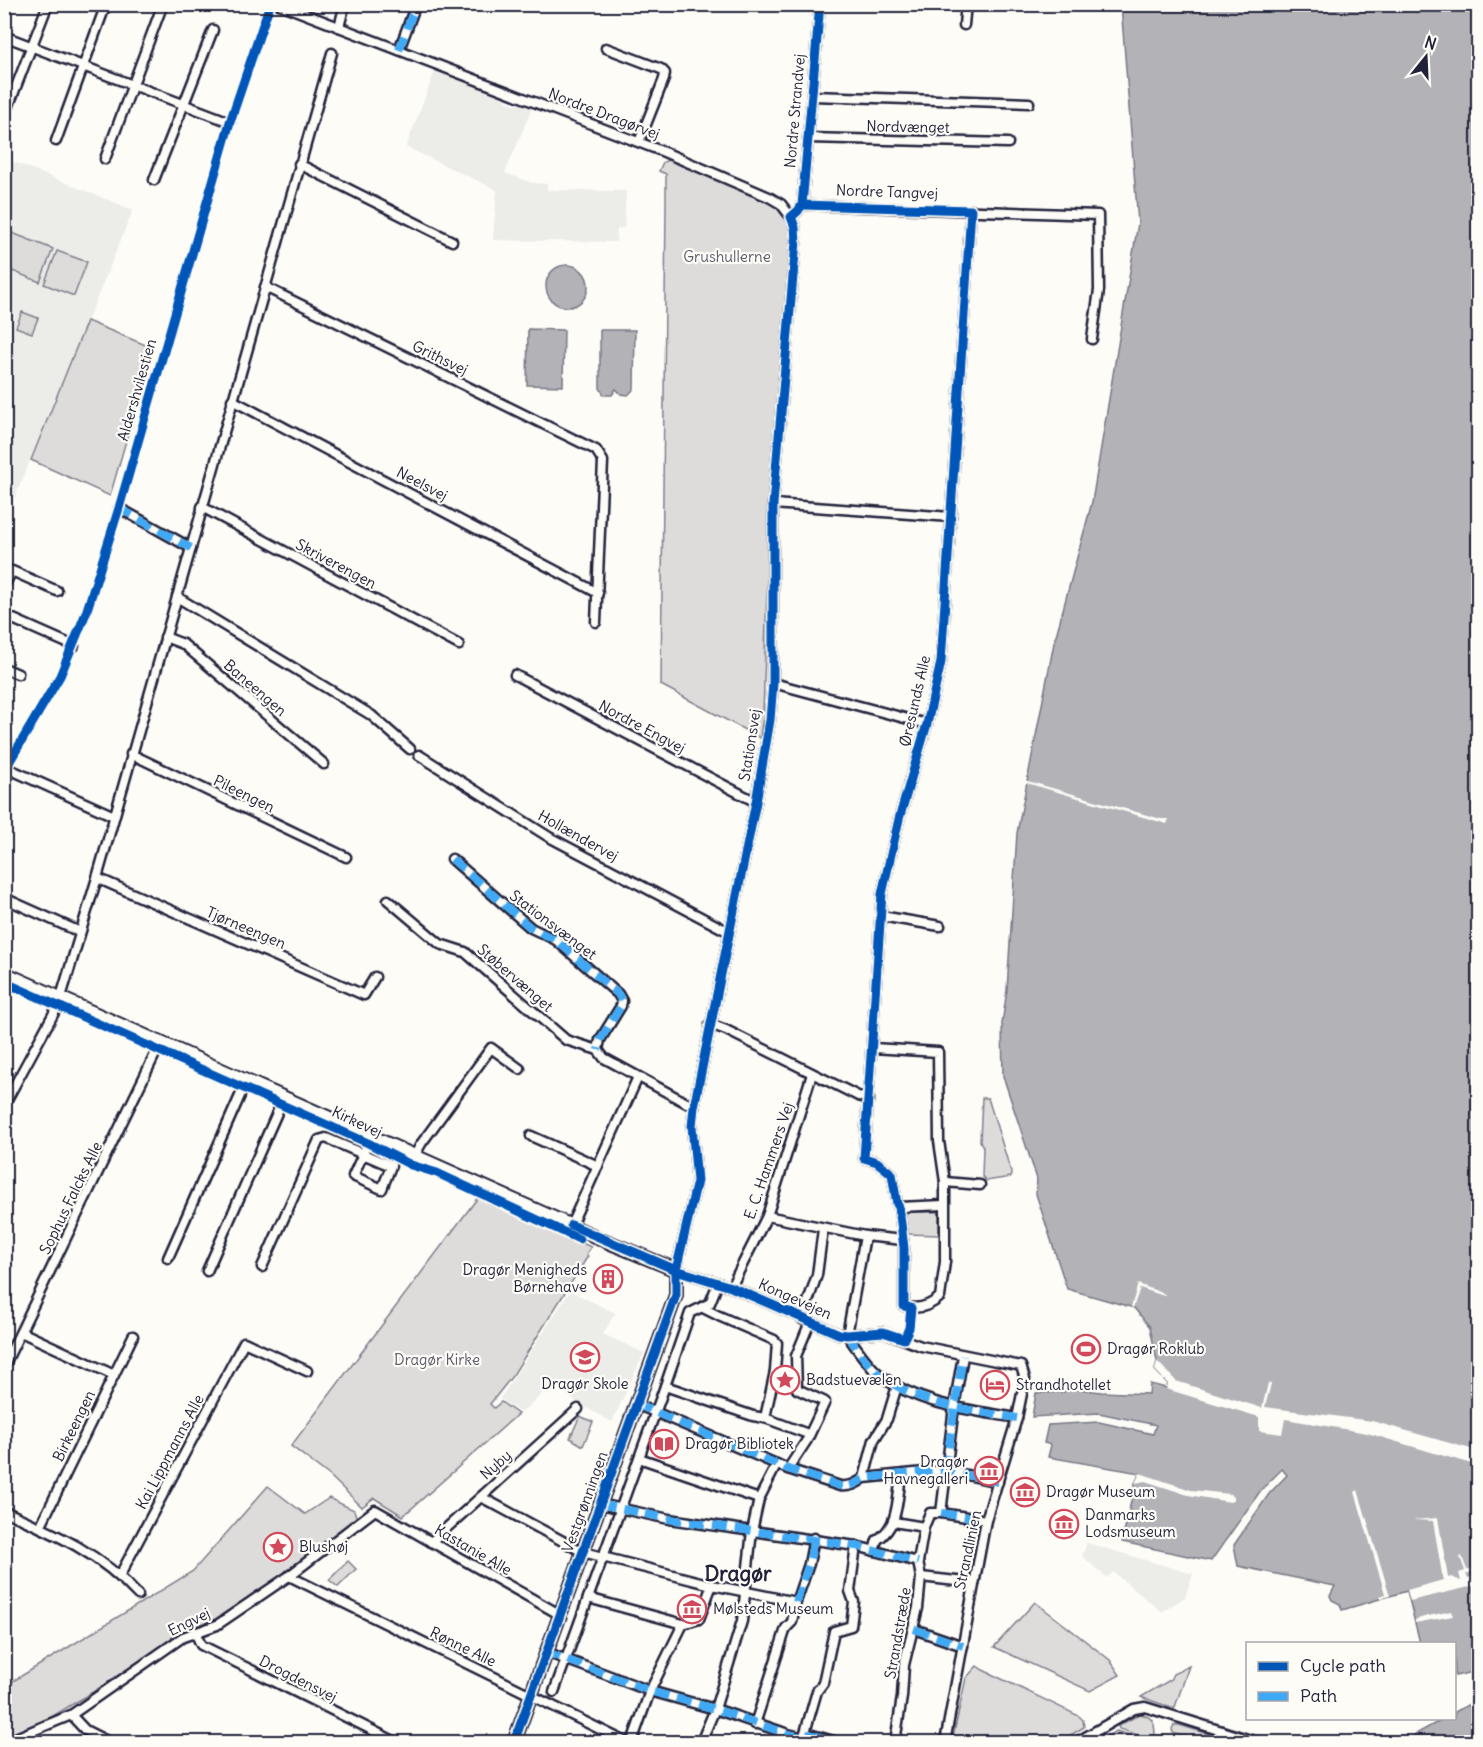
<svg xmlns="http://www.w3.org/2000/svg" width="1483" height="1747" font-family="Delius,sans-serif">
	<rect width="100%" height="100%" fill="#fdfcf7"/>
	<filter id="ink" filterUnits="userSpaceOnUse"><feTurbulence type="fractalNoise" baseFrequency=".0167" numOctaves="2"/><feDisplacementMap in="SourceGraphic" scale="12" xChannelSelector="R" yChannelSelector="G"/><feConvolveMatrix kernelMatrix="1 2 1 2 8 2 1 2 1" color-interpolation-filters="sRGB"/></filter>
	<g filter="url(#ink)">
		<g fill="#ecece9">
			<path d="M 435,71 L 503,96 L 506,101 L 516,105 L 521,104 L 532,108 L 505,173 L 532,183 L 547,184 L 547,190 L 626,191 L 624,228 L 617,229 L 616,242 L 493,240 L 497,190 L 406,147 Z"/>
			<path d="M 4,158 L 133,210 L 15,497 L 4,490 Z"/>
			<path d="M 570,1291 L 615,1313 L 603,1334 L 644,1353 L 612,1422 L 579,1404 L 553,1384 L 521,1413 L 500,1399 Z"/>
			<path d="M 1087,1543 L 1193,1574 L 1185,1597 L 1162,1612 L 1113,1572 L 1107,1578 L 1082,1556 Z"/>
		</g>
		<g fill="#dddcdb" stroke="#807f8b" stroke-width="1.5">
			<path d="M 669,160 L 773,204 C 789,215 791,231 791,249 L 770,491 L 763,714 L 760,738 L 661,685 L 666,206 L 666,174 L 659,171 L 663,162 Z"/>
			<path d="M 12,233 L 53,249 L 40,282 L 5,268 L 5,252 Z"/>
			<path d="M 57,251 L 87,262 L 74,296 L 44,284 Z"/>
			<path d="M 22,312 L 38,318 L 32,333 L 16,327 Z"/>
			<path d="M 87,321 L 153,348 L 110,496 L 31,460 Z"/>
			<path d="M 982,1098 L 988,1098 L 1012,1175 L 1011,1177 L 986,1181 L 982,1176 L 983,1147 L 980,1141 Z"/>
			<path d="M 479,1196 L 591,1247 L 586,1254 L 588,1256 L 513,1375 L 490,1404 L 494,1408 L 501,1402 L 518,1414 L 403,1516 L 374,1498 L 362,1507 L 330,1476 L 291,1446 Z"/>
			<path d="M 905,1212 L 939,1212 L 939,1235 L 906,1234 Z"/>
			<path d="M 580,1416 L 593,1422 L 583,1446 L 570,1438 Z"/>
			<path d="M 268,1486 L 305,1514 L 329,1498 L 354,1510 L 357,1519 L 292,1569 L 214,1620 L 183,1631 L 111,1681 L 53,1716 L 5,1737 L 5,1686 L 193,1571 Z"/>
			<path d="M 348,1561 L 356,1569 L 338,1587 L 329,1580 Z"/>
			<path d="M 1035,1602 L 1110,1660 L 1120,1675 L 1090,1691 L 994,1647 Z"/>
			<path d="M 977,1666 L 983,1670 L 1079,1716 L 1083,1720 L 1084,1727 L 1059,1742 L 952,1742 L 966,1678 Z"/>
			<path d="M 1189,1666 L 1175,1707 L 1170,1707 L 1141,1697 L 1170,1680 L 1173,1674 Z"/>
			<path d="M 1140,1714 C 1156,1717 1155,1727 1155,1740 L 1119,1729 L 1118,1726 Z"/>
			<path d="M 1174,1725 L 1179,1725 L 1236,1742 L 1203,1742 L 1173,1733 L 1172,1729 Z"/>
			<path d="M 1116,1731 L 1154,1742 L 1096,1742 Z"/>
		</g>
		<g fill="#b2b2b7" stroke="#787885" stroke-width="1.5">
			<path d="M 1121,5 L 1478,5 L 1478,1671 L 1455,1676 L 1454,1644 L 1420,1643 L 1407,1591 L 1342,1610 L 1340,1604 L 1332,1600 L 1330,1596 L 1335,1586 L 1238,1566 L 1234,1545 L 1269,1494 L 1287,1475 L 1282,1469 L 1261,1490 L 1211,1561 L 1122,1542 L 1135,1483 L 1140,1473 L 1048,1457 L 1051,1445 L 1044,1443 L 1048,1425 L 1099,1422 L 1153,1434 L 1156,1425 L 1099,1413 L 1032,1417 L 1036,1393 L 1064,1392 L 1066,1387 L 1101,1392 L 1149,1394 L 1150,1384 L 1166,1388 L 1168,1384 L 1155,1370 L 1157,1361 L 1150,1327 L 1134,1308 L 1067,1289 L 1036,1194 L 1037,1179 L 1003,1076 L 1002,1024 L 1007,990 L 1017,833 L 1054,643 L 1092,502 L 1138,223 Z"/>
			<circle cx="567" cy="286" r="21"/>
			<path d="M 528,329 L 564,330 L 563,386 L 527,385 Z"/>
			<path d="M 600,330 L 635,330 L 634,389 L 628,395 L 621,394 L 616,389 L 612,395 L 604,395 L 600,388 Z"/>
			<path d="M 1478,1699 L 1478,1742 L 1418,1742 L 1414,1735 L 1443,1719 L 1454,1718 L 1455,1712 Z"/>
		</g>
		<g fill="#fdfcf7">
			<path d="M 1024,780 L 1161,819 L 1169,819 L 1167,824 L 1023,782 Z"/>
			<path d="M 1138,1284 L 1165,1294 L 1164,1296 L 1140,1288 L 1133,1308 L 1131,1307 Z"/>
			<path d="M 1157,1361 L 1176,1381 L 1262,1408 L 1268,1383 L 1271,1384 L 1265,1407 L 1372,1421 L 1478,1451 L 1478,1466 L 1367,1433 L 1285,1419 L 1282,1434 L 1259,1431 L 1259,1417 L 1166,1389 L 1168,1384 L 1155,1370 Z"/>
			<path d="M 1140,1473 L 1191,1490 L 1230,1494 L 1234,1497 L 1234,1500 L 1230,1502 L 1188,1495 L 1145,1481 L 1135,1483 Z"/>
			<path d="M 1358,1490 L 1390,1596 L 1380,1598 L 1379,1596 L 1385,1594 L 1355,1492 Z"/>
			<path d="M 1438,1518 L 1448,1578 L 1451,1577 L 1461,1581 L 1459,1573 L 1465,1571 L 1460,1557 L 1462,1556 L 1467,1570 L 1478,1566 L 1478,1569 L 1466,1574 L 1468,1578 L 1478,1575 L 1478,1585 L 1410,1601 L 1407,1590 L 1443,1580 L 1433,1521 L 1413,1520 Z"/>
			<path d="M 1451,1611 L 1453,1616 L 1415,1623 L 1415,1620 L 1424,1617 Z"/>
		</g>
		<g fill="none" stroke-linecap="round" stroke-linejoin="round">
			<g stroke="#22223b" stroke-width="13">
				<g id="street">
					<path d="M 279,4 L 664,152 L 769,197 L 781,204 L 791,217 L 795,227 L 796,242 L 773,504 L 773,683 L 770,720 L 756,802 L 694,1107 L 692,1126 L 697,1181 L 676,1270 L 731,1287 L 839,1334 L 847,1335 L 883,1332 L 921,1346 L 1021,1366 L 1025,1379 L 1017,1418 L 986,1520 L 945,1742"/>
					<path d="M 964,25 L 966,4"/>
					<path d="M 339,27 L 345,4"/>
					<path d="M 4,36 L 230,122"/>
					<path d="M 606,48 L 661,69 L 665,73 L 664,79 L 639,142"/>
					<path d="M 399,50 L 416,4"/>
					<path d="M 812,96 L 1029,103"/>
					<path d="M 4,118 L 48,4"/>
					<path d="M 808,138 L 1008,143"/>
					<path d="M 56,141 L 106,4"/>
					<path d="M 105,159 L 161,9"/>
					<path d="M 299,164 L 452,241"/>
					<path d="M 154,180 L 213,30"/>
					<path d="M 802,205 L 1098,215 L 1099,290 L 1092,339"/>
					<path d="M 791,217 L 798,211 L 802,205 L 820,4"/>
					<path d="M 265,287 L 596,450 L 603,461 L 596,622"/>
					<path d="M 232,400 L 598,593"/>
					<path d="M 773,504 L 951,517"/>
					<path d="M 202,507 L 459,645"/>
					<path d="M 119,508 L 191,548"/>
					<path d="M 4,586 L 12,571 L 57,591"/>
					<path d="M 177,597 L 371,715 L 410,749"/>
					<path d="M 4,615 L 74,646"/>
					<path d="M 165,637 L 183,644 L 324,764"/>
					<path d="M 4,668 L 18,674"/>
					<path d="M 515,675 L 756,802"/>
					<path d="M 773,683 L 927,724"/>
					<path d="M 131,754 L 346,857"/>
					<path d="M 419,755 L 549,837 L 729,932"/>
					<path d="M 7,768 L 114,816"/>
					<path d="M 452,859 L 531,928 L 556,940 L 618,994 L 622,1001 L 621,1006 L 600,1040 L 598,1050"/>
					<path d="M 97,878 L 364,995 L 375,977"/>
					<path d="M 4,898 L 80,932"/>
					<path d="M 388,900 L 440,944 L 465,952 L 566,1040 L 598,1050"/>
					<path d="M 881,916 L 940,926"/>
					<path d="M 61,997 L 97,878 L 332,53"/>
					<path d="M 710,1024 L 726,1030 L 858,1096 L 869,1099"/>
					<path d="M 873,1048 L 938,1052 L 939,1141 L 945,1182 L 945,1262 L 940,1297 C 929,1307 917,1310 904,1306 L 904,1248 L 899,1207 L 897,1204 L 892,1174 L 877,1162 L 864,1158 L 882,894 L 899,819 L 927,724 L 941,662 L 971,210"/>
					<path d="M 598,1050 L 604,1058 L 694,1107"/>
					<path d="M 4,1105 L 55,1011"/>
					<path d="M 531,1136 L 598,1166"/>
					<path d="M 363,1154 L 391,1166 L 382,1189 L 353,1176 Z"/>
					<path d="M 415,1155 L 421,1144 L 491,1048 L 520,1069"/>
					<path d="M 945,1182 L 980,1185"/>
					<path d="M 899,1207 L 944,1205"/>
					<path d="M 767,1216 L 865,1236 L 903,1240"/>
					<path d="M 571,1225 L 638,1077"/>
					<path d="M 168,1258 L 247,1080"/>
					<path d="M 262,1267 L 319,1140 L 326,1138 L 363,1154 L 371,1136"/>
					<path d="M 207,1271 L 284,1097"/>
					<path d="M 731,1287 L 767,1216 L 812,1074"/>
					<path d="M 703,1308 L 719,1316 L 774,1340 L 777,1343 L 775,1371 L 765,1418 L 808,1434"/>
					<path d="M 802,1319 L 817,1275 L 823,1229"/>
					<path d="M 21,1332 L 114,1375"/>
					<path d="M 847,1335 C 857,1348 867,1365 880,1375 C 918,1405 971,1410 1017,1418"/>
					<path d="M 847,1335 L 865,1236"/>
					<path d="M 4,1366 L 161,1042"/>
					<path d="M 665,1386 L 753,1416 L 765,1418"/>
					<path d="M 636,1404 L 788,1469 L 840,1486 C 850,1487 856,1484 864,1478 L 945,1470 L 998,1482"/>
					<path d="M 639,1458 L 759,1499"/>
					<path d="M 788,1469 L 807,1440 L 825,1402 L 797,1389 L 796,1356 L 810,1322"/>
					<path d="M 864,1478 L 874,1440 L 887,1419 L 897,1386"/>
					<path d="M 481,1497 L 583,1552 L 712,1585 L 796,1602"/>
					<path d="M 600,1504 L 669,1519 L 856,1546 L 918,1562"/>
					<path d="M 4,1511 C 56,1534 100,1553 138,1595"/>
					<path d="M 941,1513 L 986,1520"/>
					<path d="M 894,1522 L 924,1527"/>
					<path d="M 40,1527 L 133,1336"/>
					<path d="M 431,1542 L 578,1409"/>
					<path d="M 874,1551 L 877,1540 C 899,1526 897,1500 901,1476"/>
					<path d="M 120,1575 L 244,1342 L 307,1371"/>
					<path d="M 289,1576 L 626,1742"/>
					<path d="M 921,1577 L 974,1583"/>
					<path d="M 588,1598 L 683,1624"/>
					<path d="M 683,1624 L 699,1619 L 712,1585"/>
					<path d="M 914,1629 L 963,1646"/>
					<path d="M 195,1632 L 201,1645 L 396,1742"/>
					<path d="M 546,1652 L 650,1691 L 715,1709 L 788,1734 L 800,1737 L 809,1734 L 837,1742"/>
					<path d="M 554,1692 L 665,1386 L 690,1313 L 710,1303 L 718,1283"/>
					<path d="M 71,1715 L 85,1730 L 109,1742"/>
					<path d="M 755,1724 L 786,1628 L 792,1622 L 796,1602 L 809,1564 L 814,1538"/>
					<path d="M 804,1736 L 817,1691 L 823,1683 L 834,1631 L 851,1626 L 854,1602 L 850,1591 L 856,1546"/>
					<path d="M 6,1742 L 71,1715 L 183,1637 L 217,1625 L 289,1576 L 375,1510 L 559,1614"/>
					<path d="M 632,1742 L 650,1691 L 683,1624"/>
					<path d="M 701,1742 L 715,1709 L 742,1621 L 752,1531 L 759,1499 L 777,1464"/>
					<path d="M 895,1742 L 902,1697 L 904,1665 L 918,1608 L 921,1577 L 918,1562 L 924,1527 L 930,1513 L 941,1513 L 954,1407 L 963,1356"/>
					<path d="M 1077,1742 L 1134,1709 L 1145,1707 L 1257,1742"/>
				</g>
			</g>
			<g stroke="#22223b" stroke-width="16">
				<path id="secondary" d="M 4,973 L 601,1239 L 676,1270 L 676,1295 L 514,1742"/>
			</g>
			<use href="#street" stroke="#fdfcf7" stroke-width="8"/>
			<use href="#secondary" stroke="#fdfcf7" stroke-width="12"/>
			<g stroke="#3fa9f5" stroke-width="8" stroke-dasharray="15 8" stroke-linecap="butt">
				<path d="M 399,50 L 416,4"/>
				<path d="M 119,508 L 191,548"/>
				<path d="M 452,859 L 531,928 L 556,940 L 618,994 L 622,1001 L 621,1006 L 600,1040 L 598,1050"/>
				<path d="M 847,1335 C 857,1348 867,1365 880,1375 C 918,1405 971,1410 1017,1418"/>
				<path d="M 636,1404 L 788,1469 L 840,1486 C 850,1487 856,1484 864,1478 L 945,1470 L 998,1482"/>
				<path d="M 945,1470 L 963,1356"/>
				<path d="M 600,1504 L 669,1519 L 856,1546 L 918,1562"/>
				<path d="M 941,1513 L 986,1520"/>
				<path d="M 796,1602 L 809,1564 L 814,1538"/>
				<path d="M 914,1629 L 963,1646"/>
				<path d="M 546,1652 L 650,1691 L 715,1709 L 788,1734 L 800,1737 L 809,1734 L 837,1742"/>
			</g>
			<g stroke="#fdfcf7" stroke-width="13">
				<g id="cycleway">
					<path d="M 4,771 L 60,676 L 86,613 L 119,508 L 230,122 L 270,4"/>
					<path d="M 4,982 L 368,1143 L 411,1165 L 437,1173 L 579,1239"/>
					<path d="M 571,1225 L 676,1270 L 731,1287 L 839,1334 L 847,1335 L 883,1332 L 904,1339 L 909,1328 L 911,1308 L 904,1306 L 904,1248 L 899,1207 L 897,1204 L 892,1174 L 877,1162 L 864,1158 L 882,894 L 899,819 L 927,724 L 941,662 L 971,210 L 802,205"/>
					<path d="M 514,1742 L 676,1295 L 676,1270 L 697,1181 L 692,1126 L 694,1107 L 756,802 L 770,720 L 773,683 L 773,504 L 796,242 L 795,227 L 791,217 L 798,211 L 802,205 L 820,4"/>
				</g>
			</g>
			<use href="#cycleway" stroke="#0057b8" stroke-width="9"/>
		</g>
	</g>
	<defs>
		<g id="building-ring" transform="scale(1.5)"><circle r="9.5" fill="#fdfcf7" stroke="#d1495b" stroke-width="1.5"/><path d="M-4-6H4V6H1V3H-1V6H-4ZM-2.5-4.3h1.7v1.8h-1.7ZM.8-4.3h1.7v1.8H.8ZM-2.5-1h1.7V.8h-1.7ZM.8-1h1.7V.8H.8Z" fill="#d1495b"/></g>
		<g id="stadium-ring" transform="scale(1.5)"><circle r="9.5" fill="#fdfcf7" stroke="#d1495b" stroke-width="1.5"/><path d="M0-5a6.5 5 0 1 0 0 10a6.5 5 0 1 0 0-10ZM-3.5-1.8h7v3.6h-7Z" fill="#d1495b"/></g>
		<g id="school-ring" transform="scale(1.5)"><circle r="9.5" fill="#fdfcf7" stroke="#d1495b" stroke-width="1.5"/><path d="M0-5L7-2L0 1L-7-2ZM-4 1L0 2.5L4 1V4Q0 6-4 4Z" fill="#d1495b"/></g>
		<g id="sight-ring" transform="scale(1.5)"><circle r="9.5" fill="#fdfcf7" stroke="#d1495b" stroke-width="1.5"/><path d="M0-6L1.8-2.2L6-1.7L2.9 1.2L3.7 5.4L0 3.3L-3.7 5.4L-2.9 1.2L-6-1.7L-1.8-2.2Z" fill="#d1495b"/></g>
		<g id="hotel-ring" transform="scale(1.5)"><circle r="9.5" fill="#fdfcf7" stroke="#d1495b" stroke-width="1.5"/><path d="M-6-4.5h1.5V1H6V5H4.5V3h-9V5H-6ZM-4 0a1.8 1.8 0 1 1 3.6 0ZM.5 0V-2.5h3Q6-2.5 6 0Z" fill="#d1495b"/></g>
		<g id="library-ring" transform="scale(1.5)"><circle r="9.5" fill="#fdfcf7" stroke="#d1495b" stroke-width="1.5"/><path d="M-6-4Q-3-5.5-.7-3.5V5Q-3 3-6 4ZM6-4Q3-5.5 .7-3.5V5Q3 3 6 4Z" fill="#d1495b"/></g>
		<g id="museum-ring" transform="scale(1.5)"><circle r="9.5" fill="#fdfcf7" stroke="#d1495b" stroke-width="1.5"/><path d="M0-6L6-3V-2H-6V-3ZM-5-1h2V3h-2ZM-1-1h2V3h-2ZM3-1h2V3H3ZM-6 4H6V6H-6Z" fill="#d1495b"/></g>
	</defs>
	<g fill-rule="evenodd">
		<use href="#building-ring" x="608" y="1279"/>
		<use href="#stadium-ring" x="1086" y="1349"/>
		<use href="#school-ring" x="585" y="1357"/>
		<use href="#sight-ring" x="785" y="1380"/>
		<use href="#hotel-ring" x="995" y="1385"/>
		<use href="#library-ring" x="664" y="1444"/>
		<use href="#museum-ring" x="989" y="1471"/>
		<use href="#museum-ring" x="1025" y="1492"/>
		<use href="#museum-ring" x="1064" y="1524"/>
		<use href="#sight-ring" x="278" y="1547"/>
		<use href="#museum-ring" x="692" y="1609"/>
	</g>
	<g text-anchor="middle" stroke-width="4.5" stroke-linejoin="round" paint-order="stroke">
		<g font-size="15" fill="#22223b" stroke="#fdfcf7">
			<text transform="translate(795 111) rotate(-85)" y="5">Nordre Strandvej</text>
			<text transform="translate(604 114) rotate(21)" y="5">Nordre Dragørvej</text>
			<text transform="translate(908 127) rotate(1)" y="5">Nordvænget</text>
			<text transform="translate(887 192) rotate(2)" y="5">Nordre Tangvej</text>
			<text transform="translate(440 358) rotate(26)" y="5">Grithsvej</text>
			<text transform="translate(137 390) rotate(-74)" y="5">Aldershvilestien</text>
			<text transform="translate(422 484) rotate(28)" y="5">Neelsvej</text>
			<text transform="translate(336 564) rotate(28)" y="5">Skriverengen</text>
			<text transform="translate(255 688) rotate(41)" y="5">Baneengen</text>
			<text transform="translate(915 701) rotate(-77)" y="5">Øresunds Alle</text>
			<text transform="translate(642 727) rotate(28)" y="5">Nordre Engvej</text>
			<text transform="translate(750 745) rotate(-81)" y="5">Stationsvej</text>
			<text transform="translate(244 794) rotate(26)" y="5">Pileengen</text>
			<text transform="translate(578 836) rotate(29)" y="5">Hollændervej</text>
			<text transform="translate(553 925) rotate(37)" y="5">Stationsvænget</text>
			<text transform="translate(246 928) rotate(23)" y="5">Tjørneengen</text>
			<text transform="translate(515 978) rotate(41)" y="5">Støbervænget</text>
			<text transform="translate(357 1122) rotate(25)" y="5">Kirkevej</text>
			<text transform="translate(769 1161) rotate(-71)" y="5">E. C. Hammers Vej</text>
			<text transform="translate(71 1198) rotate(-64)" y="5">Sophus Falcks Alle</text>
			<text transform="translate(795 1299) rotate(24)" y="5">Kongevejen</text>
			<text transform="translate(74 1426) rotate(-64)" y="5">Birkeengen</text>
			<text transform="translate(170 1452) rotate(-62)" y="5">Kai Lippmanns Alle</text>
			<text transform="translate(496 1465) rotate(-42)" y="5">Nyby</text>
			<text transform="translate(585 1502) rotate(-70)" y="5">Vestgrønningen</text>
			<text transform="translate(473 1550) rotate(30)" y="5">Kastanie Alle</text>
			<text transform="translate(968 1550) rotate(-78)" y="5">Strandlinien</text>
			<text transform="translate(189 1622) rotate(-26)" y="5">Engvej</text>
			<text transform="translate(898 1633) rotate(-80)" y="5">Strandstræde</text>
			<text transform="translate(463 1647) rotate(26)" y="5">Rønne Alle</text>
			<text transform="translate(298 1679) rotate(27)" y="5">Drogdensvej</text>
		</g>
		<g font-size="15" fill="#5a5a6b" stroke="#fdfcf7">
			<text x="727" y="262">Grushullerne</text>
			<text x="437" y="1365">Dragør Kirke</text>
		</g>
		<g font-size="15" fill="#22223b" stroke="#fdfcf7" text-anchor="start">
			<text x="587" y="1275" text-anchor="end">Dragør Menigheds<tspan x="587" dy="17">Børnehave</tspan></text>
			<text x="1107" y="1354">Dragør Roklub</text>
			<text x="806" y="1385">Badstuevælen</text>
			<text x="585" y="1389" text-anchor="middle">Dragør Skole</text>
			<text x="1016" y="1390">Strandhotellet</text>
			<text x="685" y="1449">Dragør Bibliotek</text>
			<text x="968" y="1467" text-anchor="end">Dragør<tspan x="968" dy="17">Havnegalleri</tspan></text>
			<text x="1046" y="1497">Dragør Museum</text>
			<text x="1085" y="1520">Danmarks<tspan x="1085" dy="17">Lodsmuseum</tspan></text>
			<text x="299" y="1552">Blushøj</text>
			<text x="713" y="1614">Mølsteds Museum</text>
		</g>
		<g font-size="21" font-weight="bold" fill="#22223b" stroke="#fdfcf7">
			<text x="738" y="1581">Dragør</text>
		</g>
	</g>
	<rect width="1483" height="1747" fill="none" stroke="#fdfcf7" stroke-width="24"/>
	<rect x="12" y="12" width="1459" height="1723" fill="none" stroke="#22223b" stroke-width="2" filter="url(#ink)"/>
	<rect x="1246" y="1642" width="210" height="78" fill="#fdfcf7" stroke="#a5a5ac" stroke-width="1.5"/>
	<rect x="1258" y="1662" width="30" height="9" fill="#0057b8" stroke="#a5a5ac" stroke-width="1.5"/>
	<text x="1300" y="1672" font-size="18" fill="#22223b">Cycle path</text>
	<rect x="1258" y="1692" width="30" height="9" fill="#3fa9f5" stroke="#a5a5ac" stroke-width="1.5"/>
	<text x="1300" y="1702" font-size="18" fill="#22223b">Path</text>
	<g transform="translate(1426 57) rotate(18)" stroke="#fdfcf7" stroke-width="4.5" paint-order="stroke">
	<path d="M0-4.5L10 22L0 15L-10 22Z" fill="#22223b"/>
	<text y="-9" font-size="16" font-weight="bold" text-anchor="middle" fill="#22223b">N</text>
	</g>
</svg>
